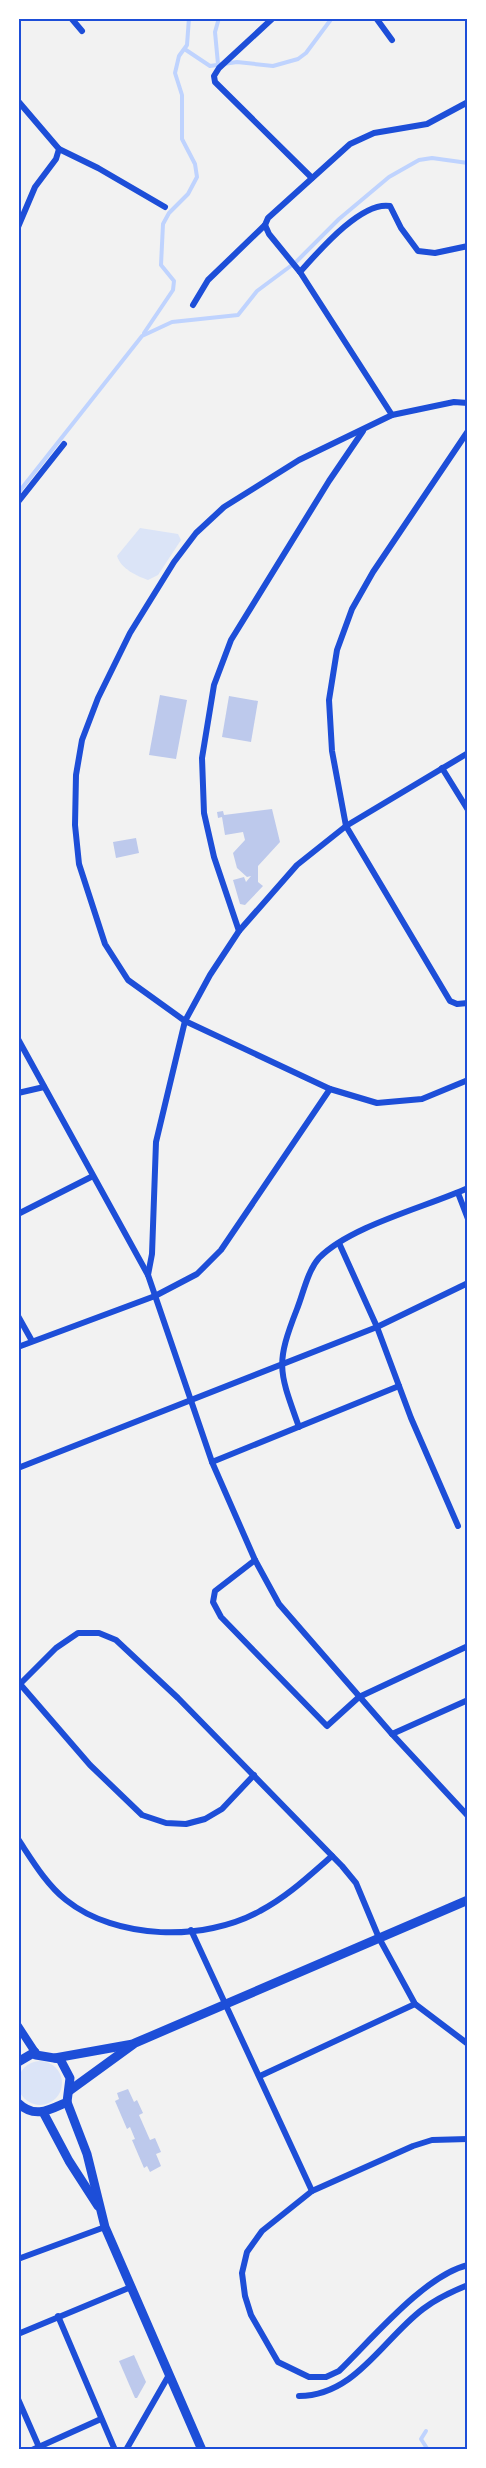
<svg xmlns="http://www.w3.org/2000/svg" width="486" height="2468" font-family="Roboto,sans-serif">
	<rect width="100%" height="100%" fill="#f2f2f2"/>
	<g fill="#dbe4f7">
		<path d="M 140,528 L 178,534 L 181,540 L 158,575 L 148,580 C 137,576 121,569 117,556 Z"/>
		<circle cx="40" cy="2083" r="22"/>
	</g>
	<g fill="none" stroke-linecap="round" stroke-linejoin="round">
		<g stroke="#bfd3fe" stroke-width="4">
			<path d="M 186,50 L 210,66 L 237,62 L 273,66 L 298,59 L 306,53 L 332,18"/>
			<path d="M 218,64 L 215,32 L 219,18"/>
			<path d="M 144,333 L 173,290 L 174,281 L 161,265 L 163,224 L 169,213 L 188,194 L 197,177 L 195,164 L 182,139 L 182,95 L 175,73 L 179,56 L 187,45 L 189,18"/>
			<path d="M 18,493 L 142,336 L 172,322 L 238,315 L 257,291 L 296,262 L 339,219 L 389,177 L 419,160 L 432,158 L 468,163"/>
			<path d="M 426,2431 L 421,2439 L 428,2450"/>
		</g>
	</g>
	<g fill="#bdc9ec">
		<path d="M 160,695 L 187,700 L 176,759 L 149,755 Z"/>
		<path d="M 229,696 L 258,701 L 251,742 L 222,737 Z"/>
		<path d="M 272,809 L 280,842 L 258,866 L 258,882 L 263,886 L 245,905 L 240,904 L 233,880 L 244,877 L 246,882 L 251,876 L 247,877 L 237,868 L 233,853 L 245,840 L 243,832 L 225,835 L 222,817 L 218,818 L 217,812 L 223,811 L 224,815 Z"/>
		<path d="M 136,838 L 139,853 L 116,858 L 113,842 Z"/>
		<path d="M 128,2089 L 134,2102 L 137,2100 L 143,2113 L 139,2115 L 150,2140 L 155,2138 L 161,2152 L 156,2154 L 161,2166 L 150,2172 L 147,2166 L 144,2168 L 132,2140 L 135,2139 L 130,2127 L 127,2129 L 115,2101 L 119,2099 L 117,2093 Z"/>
		<path d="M 134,2355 L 146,2382 L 137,2398 L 135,2398 L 119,2361 Z"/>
	</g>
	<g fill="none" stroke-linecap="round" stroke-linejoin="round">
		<g stroke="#1d4ed8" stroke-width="6">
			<path d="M 71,18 L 82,31"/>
			<path d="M 273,18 L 219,68 L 214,76 L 215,82 L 312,178"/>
			<path d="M 376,18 L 392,40"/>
			<path d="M 18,101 L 59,149 L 56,159 L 35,187 L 18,227"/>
			<path d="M 59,149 L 98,168 L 165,207"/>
			<path d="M 265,225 L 269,234 L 300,272 L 392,415"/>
			<path d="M 300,272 C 318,252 361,201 390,206 L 401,228 L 418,251 L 435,253 L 468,246"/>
			<path d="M 193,305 L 208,280 L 265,225 L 268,218 L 350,144 L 374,133 L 427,124 L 468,102"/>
			<path d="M 468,403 L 454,402 L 392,415 L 299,460 L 224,507 L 196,533 L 174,562 L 130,633 L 98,698 L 82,740 L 76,775 L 75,825 L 79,864 L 105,944 L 128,980 L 185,1021 L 330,1089 L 377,1103 L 422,1099 L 468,1080"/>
			<path d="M 468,431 L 373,572 L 352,609 L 337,650 L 329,700 L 332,751 L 346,826 L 450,1001 L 457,1004 L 468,1003"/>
			<path d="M 18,502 L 64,444"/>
			<path d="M 468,753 L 346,826 L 297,865 L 239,931 L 210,975 L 185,1021 L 156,1142 L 152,1254 L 148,1275 L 212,1462 L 255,1560 L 279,1604 L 392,1734 L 468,1816"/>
			<path d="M 442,768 L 468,810"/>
			<path d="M 239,931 L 214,857 L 204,813 L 202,758 L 214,685 L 231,640 L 329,481 L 363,431"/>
			<path d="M 18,1039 L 148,1275"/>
			<path d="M 18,1093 L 44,1087"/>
			<path d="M 458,1193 L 468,1219"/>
			<path d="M 18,1214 L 91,1177"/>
			<path d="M 339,1243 L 377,1327 L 411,1418 L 458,1526"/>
			<path d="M 18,1316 L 32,1341"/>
			<path d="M 18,1347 L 155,1296 L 197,1274 L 221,1250 L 330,1089"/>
			<path d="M 299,1427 C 279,1371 275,1365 297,1309 C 303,1294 308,1270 319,1258 C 350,1226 426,1207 468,1188"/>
			<path d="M 212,1462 L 399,1386"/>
			<path d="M 18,1468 L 377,1327 L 468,1283"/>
			<path d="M 255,1560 L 215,1591 L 213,1602 L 221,1617 L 327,1726 L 359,1697 L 468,1646"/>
			<path d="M 20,1684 L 90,1765 L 142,1815 L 166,1823 L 186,1824 L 205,1819 L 222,1809 L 254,1775"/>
			<path d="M 18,1686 L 56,1648 L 78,1633 L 99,1633 L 116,1640 L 178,1698 L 342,1866 L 356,1883 L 379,1938 L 415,2004 L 468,2044"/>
			<path d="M 392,1734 L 468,1700"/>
			<path d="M 18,1839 C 32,1860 46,1884 66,1900 C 116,1940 204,1942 260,1911 C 287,1897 309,1876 332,1856"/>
			<path d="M 191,1930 L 312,2191"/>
			<path d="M 260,2076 L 415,2004"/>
			<path d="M 468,2139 L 432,2140 L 413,2146 L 312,2191 L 262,2231 L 247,2252 L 242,2273 L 245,2296 L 251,2315 L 278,2362 L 309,2377 L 326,2377 L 339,2371 C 372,2339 425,2275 468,2265"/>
			<path d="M 18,2259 L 105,2227"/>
			<path d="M 58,2316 L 115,2450"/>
			<path d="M 18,2334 L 131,2287"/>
			<path d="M 299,2396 C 355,2396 383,2339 423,2309 C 436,2299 453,2291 468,2285"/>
			<path d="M 18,2399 L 39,2447"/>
			<path d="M 32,2450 L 101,2419"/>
			<path d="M 126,2450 L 169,2375"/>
		</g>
		<path stroke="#1d4ed8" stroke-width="8" d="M 18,2026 L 35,2052"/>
		<g stroke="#1d4ed8" stroke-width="9">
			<path d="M 55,2058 L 133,2044"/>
			<path d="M 18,2062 L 35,2052 L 36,2055 L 60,2059 L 70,2078 L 67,2102 C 49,2110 35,2119 18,2103"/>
			<path d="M 69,2091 L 135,2043 L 468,1900"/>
			<path d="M 67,2102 L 87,2154 L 105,2227 L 202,2450"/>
			<path d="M 43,2112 L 69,2161 L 98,2206"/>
		</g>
	</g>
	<rect width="486" height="2468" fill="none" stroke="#ffffff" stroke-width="39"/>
	<rect x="20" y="20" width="446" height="2428" fill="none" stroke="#1d4ed8" stroke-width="2"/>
</svg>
